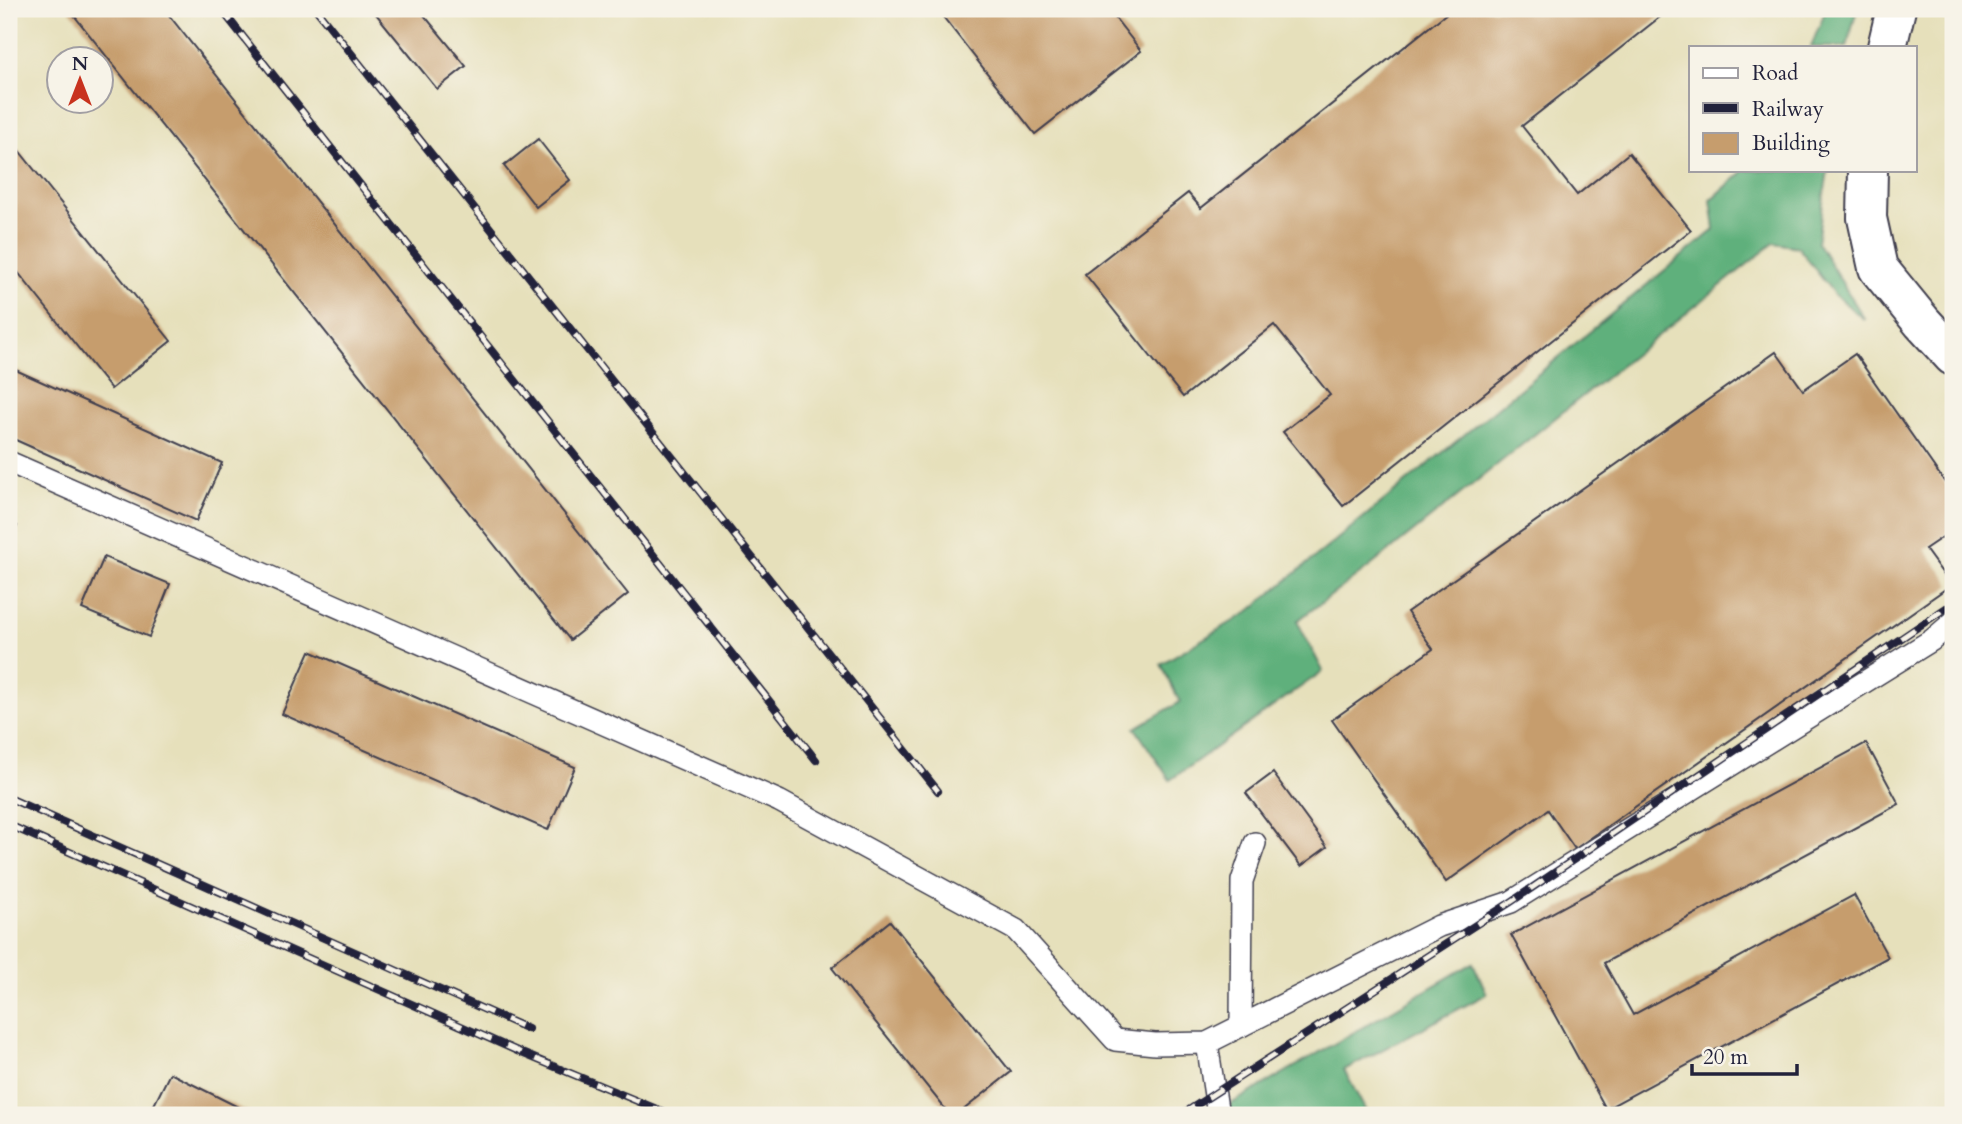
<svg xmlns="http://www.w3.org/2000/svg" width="1962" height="1124" font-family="Cardo,serif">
	<rect width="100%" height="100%" fill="#f7f3e8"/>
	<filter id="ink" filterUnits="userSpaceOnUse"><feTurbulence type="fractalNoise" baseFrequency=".0143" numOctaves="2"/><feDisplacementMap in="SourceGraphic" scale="14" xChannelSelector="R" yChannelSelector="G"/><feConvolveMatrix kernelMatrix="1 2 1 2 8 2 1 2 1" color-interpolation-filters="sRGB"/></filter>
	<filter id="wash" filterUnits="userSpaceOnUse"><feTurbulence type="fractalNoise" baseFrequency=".00686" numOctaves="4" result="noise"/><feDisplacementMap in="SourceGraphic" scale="28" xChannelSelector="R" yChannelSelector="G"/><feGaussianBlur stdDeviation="1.57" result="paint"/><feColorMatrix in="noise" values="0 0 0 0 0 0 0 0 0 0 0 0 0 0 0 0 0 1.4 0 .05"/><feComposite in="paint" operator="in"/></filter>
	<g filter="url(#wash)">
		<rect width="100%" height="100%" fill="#e6e0bb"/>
		<g fill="#5fb07c" stroke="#40695c" stroke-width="2">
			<path d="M 1826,9 L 1857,9 L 1847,47 L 1811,47 Z"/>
			<path d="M 1745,170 L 1828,170 L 1817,242 L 1865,320 L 1834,294 L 1798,247 L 1774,243 L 1368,568 L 1297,621 L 1323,671 L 1170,780 L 1135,728 L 1180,702 L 1161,664 L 1247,613 L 1715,229 L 1711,200 Z"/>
			<path d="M 1473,963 L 1487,994 L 1344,1070 L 1368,1115 L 1231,1115 L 1229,1105 Z"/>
		</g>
		<g id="blocks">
			<g fill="#c69d6d">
				<path d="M 69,9 L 164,9 L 628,594 L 570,640 Z"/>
				<path d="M 372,9 L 419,9 L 466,66 L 437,89 Z"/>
				<path d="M 937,9 L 1108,9 L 1141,51 L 1035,134 Z"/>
				<path d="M 1452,9 L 1670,9 L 1522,126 L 1577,195 L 1629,153 L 1691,230 L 1343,506 L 1283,432 L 1330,395 L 1274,325 L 1183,397 L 1085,274 L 1188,193 L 1201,208 Z"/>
				<path d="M 9,138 L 171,341 L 111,389 L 9,261 Z"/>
				<path d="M 538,139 L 570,180 L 536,207 L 504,166 Z"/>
				<path d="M 1776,352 L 1803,390 L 1855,354 L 1953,494 L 1953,530 L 1925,549 L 1951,585 L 1575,849 L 1548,810 L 1446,882 L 1332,720 L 1433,649 L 1407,612 Z"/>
				<path d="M 9,367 L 222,463 L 196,521 L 9,437 Z"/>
				<path d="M 9,522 L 17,526 L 9,545 Z"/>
				<path d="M 104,557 L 170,584 L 149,637 L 82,609 Z"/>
				<path d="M 310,651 L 575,767 L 548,830 L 282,714 Z"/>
				<path d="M 1866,743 L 1899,804 L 1604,963 L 1633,1015 L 1854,895 L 1888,957 L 1606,1109 L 1511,935 Z"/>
				<path d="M 1273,773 L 1327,847 L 1301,866 L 1246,793 Z"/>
				<path d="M 890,921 L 1011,1072 L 957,1115 L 950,1115 L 832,968 Z"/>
				<path d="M 170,1073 L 254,1115 L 149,1115 Z"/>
			</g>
		</g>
	</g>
	<g filter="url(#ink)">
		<use href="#blocks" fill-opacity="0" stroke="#3f3e4e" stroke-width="2"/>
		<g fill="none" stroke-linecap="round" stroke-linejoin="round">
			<g stroke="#3f3e4e" stroke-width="24">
				<g id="service">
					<path d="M 9,462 L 779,801 L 1016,930 L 1115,1040 L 1155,1044 L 1207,1043 L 1439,926 L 1511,902 L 1932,640 L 1953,622"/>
					<path d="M 1241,1026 L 1242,881 L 1255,843"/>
					<path d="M 1207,1043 L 1218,1115"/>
				</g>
			</g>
			<g stroke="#3f3e4e" stroke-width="42">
				<g id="minor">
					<path d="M 1887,47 L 1896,9"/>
					<path d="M 1868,170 L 1867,218 L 1878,268 L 1922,322 L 1953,356"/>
				</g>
			</g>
			<use href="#service" stroke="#fff" stroke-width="21"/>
			<use href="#minor" stroke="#fff" stroke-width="38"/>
			<g stroke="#22223b" stroke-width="8">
				<g id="rail">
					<path d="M 221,9 L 816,760"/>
					<path d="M 316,9 L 938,791"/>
					<path d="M 9,798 L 528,1029"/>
					<path d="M 9,825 L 524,1054 L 671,1115"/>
					<path d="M 1181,1115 L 1511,902 L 1946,608"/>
				</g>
			</g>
			<use href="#rail" stroke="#f7f3e8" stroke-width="5" stroke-dasharray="16" stroke-linecap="butt"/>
		</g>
	</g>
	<rect width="1962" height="1124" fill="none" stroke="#f7f3e8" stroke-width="35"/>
	<rect x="1689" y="46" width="228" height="126" fill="#f7f3e8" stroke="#a29fa3" stroke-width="2"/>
	<rect x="1703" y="68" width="35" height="10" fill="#ffffff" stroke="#a29fa3" stroke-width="2"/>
	<text x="1752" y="80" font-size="21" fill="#22223b">Road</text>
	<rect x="1703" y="103" width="35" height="10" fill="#22223b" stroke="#a29fa3" stroke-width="2"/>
	<text x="1752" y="116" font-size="21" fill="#22223b">Railway</text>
	<rect x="1703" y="133" width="35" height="21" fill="#c69d6d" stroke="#a29fa3" stroke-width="2"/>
	<text x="1752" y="150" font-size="21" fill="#22223b">Building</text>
	<g transform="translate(80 80)"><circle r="33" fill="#f7f3e8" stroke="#a29fa3" stroke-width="2"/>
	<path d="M0-5L12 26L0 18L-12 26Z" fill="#c8321e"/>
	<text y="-10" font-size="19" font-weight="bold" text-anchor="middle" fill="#22223b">N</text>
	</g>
	<path d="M1692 1064v10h105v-10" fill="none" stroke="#22223b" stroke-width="3.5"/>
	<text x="1703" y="1064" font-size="21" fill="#22223b" stroke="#f7f3e8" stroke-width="5" paint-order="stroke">20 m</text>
</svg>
